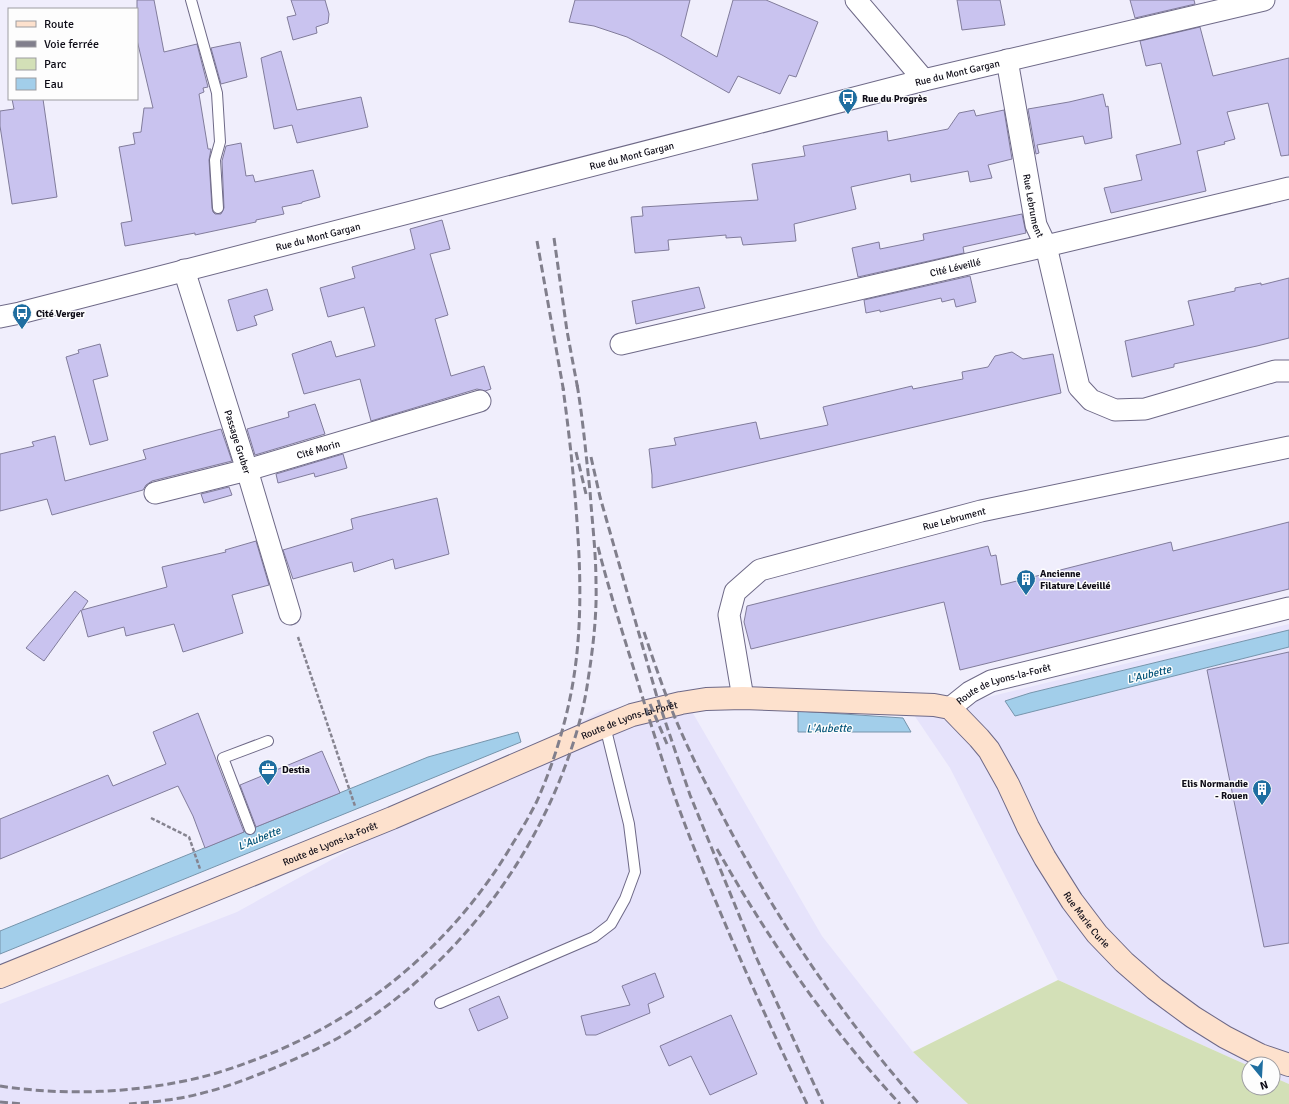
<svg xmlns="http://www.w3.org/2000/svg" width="1289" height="1104" font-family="Signika,sans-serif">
	<rect width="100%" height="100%" fill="#f0eefc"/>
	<g fill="#e6e3fb">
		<path d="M 1289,624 L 1289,1084 L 1273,1077 L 1273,1064 L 1249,1064 L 1249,1066 L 1058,980 L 950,768 L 914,715 Z"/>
		<path d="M 683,696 L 822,936 L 913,1052 L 968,1104 L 0,1104 L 0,1004 L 237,912 L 601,711 Z"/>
	</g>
	<path fill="#d3e0b7" d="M 1058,980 L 1249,1066 L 1249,1088 L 1273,1088 L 1273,1077 L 1289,1084 L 1289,1104 L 968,1104 L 913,1052 Z"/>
	<g fill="#a2ceea" stroke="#7694ab">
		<path d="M 1289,630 L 1289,647 L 1015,716 L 1005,701 L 1030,693 Z"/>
		<path d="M 798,711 L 903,718 L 911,732 L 798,732 Z"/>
		<path d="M 518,732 L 521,742 L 0,954 L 0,931 L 428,757 Z"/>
	</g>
	<g fill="#c9c3ef" stroke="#817c9b">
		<path d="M 137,0 L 154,0 L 164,52 L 197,44 L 208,87 L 203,88 L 204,92 L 199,94 L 208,149 L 211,149 L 209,160 L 212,208 L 213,212 L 215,214 L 221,214 L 224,208 L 222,161 L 226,146 L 241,143 L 246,176 L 253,175 L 255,182 L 313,170 L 320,197 L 302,202 L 302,203 L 282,207 L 284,214 L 256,220 L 256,222 L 195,235 L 195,233 L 125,246 L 121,223 L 132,221 L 119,147 L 135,144 L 133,133 L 141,132 L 144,108 L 153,108 L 137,40 Z"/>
		<path d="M 291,0 L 325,0 L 329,14 L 328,23 L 316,27 L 317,33 L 293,40 L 287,17 L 296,15 Z"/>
		<path d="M 575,0 L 690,0 L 681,36 L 717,57 L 733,0 L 766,0 L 818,22 L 796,77 L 789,75 L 780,94 L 738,76 L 729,93 L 662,55 L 627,37 L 594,26 L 569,22 Z"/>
		<path d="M 957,0 L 1000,0 L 1005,25 L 962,30 Z"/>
		<path d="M 1130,0 L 1194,0 L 1195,4 L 1135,18 Z"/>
		<path d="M 1200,27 L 1213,76 L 1289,58 L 1289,155 L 1281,156 L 1268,103 L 1227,112 L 1235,139 L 1224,142 L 1225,144 L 1197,151 L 1206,191 L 1111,213 L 1104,188 L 1142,180 L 1136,155 L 1181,144 L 1161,63 L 1146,66 L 1140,41 Z"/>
		<path d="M 240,42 L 247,77 L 221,84 L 211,48 Z"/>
		<path d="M 281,51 L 297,110 L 361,97 L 368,127 L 297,143 L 292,125 L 274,129 L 261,58 Z"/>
		<path d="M 1103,94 L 1106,107 L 1108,106 L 1112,138 L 1085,144 L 1083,136 L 1037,145 L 1039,153 L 1036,154 L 1028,109 L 1069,102 Z"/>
		<path d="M 12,99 L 43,99 L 57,197 L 12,204 L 0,126 L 0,111 L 14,109 Z"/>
		<path d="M 974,110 L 976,116 L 1004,110 L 1012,159 L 988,165 L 992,178 L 970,182 L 968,171 L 911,182 L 910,174 L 851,187 L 856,209 L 794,224 L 796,241 L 743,245 L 741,237 L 726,238 L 726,235 L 668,240 L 669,250 L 635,253 L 631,217 L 643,216 L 642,207 L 758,200 L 752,164 L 805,156 L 803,146 L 887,131 L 888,141 L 948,129 L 959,113 Z"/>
		<path d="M 1022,214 L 1026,233 L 963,247 L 964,253 L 858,277 L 852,248 L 879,242 L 880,249 L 924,240 L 923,234 Z"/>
		<path d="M 442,220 L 450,249 L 430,254 L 448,315 L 435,319 L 451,376 L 484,366 L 491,389 L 485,391 L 477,389 L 371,421 L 360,379 L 304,394 L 292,354 L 331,341 L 336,357 L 375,346 L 364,307 L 328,317 L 320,288 L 355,278 L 352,267 L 415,249 L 410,229 Z"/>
		<path d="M 970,276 L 976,302 L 956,307 L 954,299 L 942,302 L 941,298 L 880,312 L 880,310 L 866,313 L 864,300 Z"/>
		<path d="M 1289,278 L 1289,338 L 1257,346 L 1174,364 L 1174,367 L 1132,377 L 1125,341 L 1194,325 L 1188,301 L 1235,291 L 1235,288 L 1261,283 L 1261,285 Z"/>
		<path d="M 699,287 L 705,308 L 636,324 L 632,301 Z"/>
		<path d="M 267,289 L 273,310 L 254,316 L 257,325 L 237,331 L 228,300 Z"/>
		<path d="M 100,344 L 108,376 L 93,380 L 108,440 L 90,445 L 66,357 L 79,353 L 78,350 Z"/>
		<path d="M 1012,352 L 1023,359 L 1053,354 L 1061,393 L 652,488 L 652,475 L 649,449 L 676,445 L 674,438 L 756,422 L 760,439 L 828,425 L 823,407 L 912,386 L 913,389 L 963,379 L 962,372 L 988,367 L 995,356 Z"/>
		<path d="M 315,404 L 325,434 L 255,455 L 247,429 L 289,417 L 288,412 Z"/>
		<path d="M 221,429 L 232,461 L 152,481 L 146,485 L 143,490 L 52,515 L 47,499 L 0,511 L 0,454 L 34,446 L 32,442 L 55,436 L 65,481 L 146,459 L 143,450 Z"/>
		<path d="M 343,454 L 347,468 L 315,477 L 314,473 L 278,483 L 276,474 Z"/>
		<path d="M 229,487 L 232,495 L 204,503 L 201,494 Z"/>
		<path d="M 437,498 L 449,554 L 395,569 L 393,559 L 354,572 L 352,562 L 293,579 L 283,550 L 353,529 L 351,519 L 358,517 Z"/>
		<path d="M 1289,522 L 1289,589 L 960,670 L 944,602 L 751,649 L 744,622 L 747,606 L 988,546 L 991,556 L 996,555 L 1001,585 L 1171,542 L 1173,551 Z"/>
		<path d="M 256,541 L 269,585 L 232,595 L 243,633 L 183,652 L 174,624 L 126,636 L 124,627 L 88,637 L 81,610 L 44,661 L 26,648 L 75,591 L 88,601 L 82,610 L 167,587 L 162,567 L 226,552 L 225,550 Z"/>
		<path d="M 1289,652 L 1289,943 L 1264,947 L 1207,670 Z"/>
		<path d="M 198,713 L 244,832 L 205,848 L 193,816 L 178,786 L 0,859 L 0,819 L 108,775 L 113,786 L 166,764 L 153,732 Z"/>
		<path d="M 322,751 L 340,793 L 256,827 L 240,785 Z"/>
		<path d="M 655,973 L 664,997 L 648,1004 L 650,1013 L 596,1035 L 586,1035 L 581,1016 L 630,1005 L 622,986 Z"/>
		<path d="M 499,996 L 508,1018 L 478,1031 L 469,1009 Z"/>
		<path d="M 731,1015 L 757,1074 L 710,1095 L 691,1056 L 669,1066 L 660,1046 Z"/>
	</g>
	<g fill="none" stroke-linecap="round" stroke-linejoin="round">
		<g stroke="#6e6987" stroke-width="12">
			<g id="lane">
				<path d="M 191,0 L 217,93 L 220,142 L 215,160 L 218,208"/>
				<path d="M 250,829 L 223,758 L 268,741"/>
				<path d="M 440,1003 L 594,937 L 611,924 L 625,899 L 635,872 L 629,824 L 605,726"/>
			</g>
		</g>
		<g stroke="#6e6987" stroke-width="23">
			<g id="street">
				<path d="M 856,0 L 924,80"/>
				<path id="s1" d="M 1007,60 L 1036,225 L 1046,246 L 1079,387 L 1091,400 L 1115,410 L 1145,409 L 1275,371 L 1289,371"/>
				<path id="s2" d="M 184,270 L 247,470 L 290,614"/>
				<path id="s3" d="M 0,317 L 20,313 L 924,80 L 1264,0"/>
				<path id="s4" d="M 621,344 L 1046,246 L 1289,188"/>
				<path id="s5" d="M 155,493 L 247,470 L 480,401"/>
				<path id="s6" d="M 743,698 L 729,615 L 735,592 L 760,570 L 981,511 L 1289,447"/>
				<path id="s7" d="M 950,708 L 970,692 L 991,681 L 1289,608"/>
			</g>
		</g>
		<g stroke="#6e6987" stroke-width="24">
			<g id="secondary">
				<path id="s8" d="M 0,977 L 392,818 L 593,731 L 632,715 L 681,703 L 706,699 L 743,698 L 934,705 L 950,708 L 979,738 L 989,750 L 1008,784 L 1028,827 L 1045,858 L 1072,901 L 1097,934 L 1124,962 L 1155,989 L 1193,1017 L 1225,1037 L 1260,1055 L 1289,1065"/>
			</g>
		</g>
		<g stroke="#868490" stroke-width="2.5" stroke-dasharray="4 2" stroke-linecap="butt">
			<path d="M 298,637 L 355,806"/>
			<path d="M 151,818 L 189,837 L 200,869"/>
		</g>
		<use href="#lane" stroke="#fff" stroke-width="10"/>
		<use href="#street" stroke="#fff" stroke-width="21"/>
		<use href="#secondary" stroke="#fde1cd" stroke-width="22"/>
		<g stroke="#817f8c" stroke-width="3" stroke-dasharray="8 4" stroke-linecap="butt">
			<path d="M 554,238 L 567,331 L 578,390"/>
			<path d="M 537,241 L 564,393"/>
			<path d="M 576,452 L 586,494"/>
			<path d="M 591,457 L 600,497 L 657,697 L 690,795 L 757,959 L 823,1104"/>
			<path d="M 598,547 C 610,594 625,640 639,686 C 654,734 669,783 687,830 C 723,923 764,1014 807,1104"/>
			<path d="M 644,632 C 651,653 658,674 666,695 C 680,733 699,771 718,807 C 773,914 839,1014 919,1104"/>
			<path d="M 650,704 L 667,744"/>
			<path d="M 717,849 C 769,940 828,1027 900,1104"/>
			<path d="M 0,1086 C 65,1096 134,1093 198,1078 C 215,1074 233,1068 249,1062 C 360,1022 454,944 513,843 C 522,829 530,815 537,801 C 553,765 565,726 572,688 C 582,633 581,577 577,522 C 574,477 569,432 563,388"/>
			<path d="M 0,1102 L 23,1104"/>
			<path d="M 129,1104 C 141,1103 155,1102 167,1100 C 206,1095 244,1081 279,1066 C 304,1055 330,1044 353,1029 C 444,972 515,886 557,787 C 571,753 583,717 588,680 C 593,648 597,615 596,583 C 596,552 592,521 590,491 C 586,455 583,420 577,384"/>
		</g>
	</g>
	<defs>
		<g id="bus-pin" transform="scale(1)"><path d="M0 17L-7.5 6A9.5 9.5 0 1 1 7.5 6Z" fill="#1f6ea0" stroke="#fdfdfd"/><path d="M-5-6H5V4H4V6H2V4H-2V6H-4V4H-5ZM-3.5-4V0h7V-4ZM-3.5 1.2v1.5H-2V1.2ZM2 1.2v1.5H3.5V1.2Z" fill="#fff"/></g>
		<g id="building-pin" transform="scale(1)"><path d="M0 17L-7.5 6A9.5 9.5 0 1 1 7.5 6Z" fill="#1f6ea0" stroke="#fdfdfd"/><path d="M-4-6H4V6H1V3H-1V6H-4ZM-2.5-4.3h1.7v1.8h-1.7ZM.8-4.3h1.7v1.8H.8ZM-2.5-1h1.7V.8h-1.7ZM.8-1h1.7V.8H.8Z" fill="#fff"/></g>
		<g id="office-pin" transform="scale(1)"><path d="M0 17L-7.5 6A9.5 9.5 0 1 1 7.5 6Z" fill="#1f6ea0" stroke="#fdfdfd"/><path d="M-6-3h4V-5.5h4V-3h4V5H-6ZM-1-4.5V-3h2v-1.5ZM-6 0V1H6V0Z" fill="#fff"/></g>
	</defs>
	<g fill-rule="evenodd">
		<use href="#bus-pin" x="848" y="98"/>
		<use href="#bus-pin" x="22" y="313"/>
		<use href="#building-pin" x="1026" y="579"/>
		<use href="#office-pin" x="268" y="769"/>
		<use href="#building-pin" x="1262" y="789"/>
	</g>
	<g text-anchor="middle" stroke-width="3" stroke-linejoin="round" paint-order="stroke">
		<g font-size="10" fill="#0e0c17" stroke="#fdfdfd">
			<text dy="4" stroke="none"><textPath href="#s3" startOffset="988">Rue du Mont Gargan</textPath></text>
			<text dy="4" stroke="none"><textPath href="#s3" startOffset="652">Rue du Mont Gargan</textPath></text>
			<text dy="4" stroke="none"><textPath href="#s1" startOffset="148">Rue Lebrument</textPath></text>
			<text dy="4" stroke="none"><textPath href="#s3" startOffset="328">Rue du Mont Gargan</textPath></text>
			<text dy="4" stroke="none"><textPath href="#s4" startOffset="343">Cité Léveillé</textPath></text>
			<text dy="4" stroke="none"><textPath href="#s2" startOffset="180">Passage Gruber</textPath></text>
			<text dy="4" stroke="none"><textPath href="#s5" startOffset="169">Cité Morin</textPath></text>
			<text dy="4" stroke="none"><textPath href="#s6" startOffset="342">Rue Lebrument</textPath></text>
			<text dy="4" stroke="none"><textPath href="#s7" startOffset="60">Route de Lyons-la-Forêt</textPath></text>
			<text dy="4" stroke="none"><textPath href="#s8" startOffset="680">Route de Lyons-la-Forêt</textPath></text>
			<text dy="4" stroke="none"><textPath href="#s8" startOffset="356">Route de Lyons-la-Forêt</textPath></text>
			<text dy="4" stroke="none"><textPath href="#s8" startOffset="1258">Rue Marie Curie</textPath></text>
		</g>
		<g font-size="10" font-weight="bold" fill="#0e0c17" stroke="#fdfdfd" text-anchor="start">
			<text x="862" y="102">Rue du Progrès</text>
			<text x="36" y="317">Cité Verger</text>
			<text x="1040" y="577">Ancienne<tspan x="1040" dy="12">Filature Léveillé</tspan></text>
			<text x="282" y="773">Destia</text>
			<text x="1248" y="787" text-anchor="end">Elis Normandie<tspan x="1248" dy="12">- Rouen</tspan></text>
		</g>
		<g font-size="11" font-style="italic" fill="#025378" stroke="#fdfdfd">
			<text transform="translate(1149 674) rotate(-14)" y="4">L'Aubette</text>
			<text transform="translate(829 728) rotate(-1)" y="4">L'Aubette</text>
			<text transform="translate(259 838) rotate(-22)" y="4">L'Aubette</text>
		</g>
	</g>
	<rect x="8" y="8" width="130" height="92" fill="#fdfdfd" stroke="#9d9da1"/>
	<rect x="16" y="21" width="20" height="6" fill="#fde1cd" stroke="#9d9da1"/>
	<text x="44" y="28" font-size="12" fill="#0e0c17">Route</text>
	<rect x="16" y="41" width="20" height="6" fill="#817f8c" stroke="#9d9da1"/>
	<text x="44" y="48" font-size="12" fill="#0e0c17">Voie ferrée</text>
	<rect x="16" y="58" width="20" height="12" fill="#d3e0b7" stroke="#9d9da1"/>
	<text x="44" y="68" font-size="12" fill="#0e0c17">Parc</text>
	<rect x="16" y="78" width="20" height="12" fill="#a2ceea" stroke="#9d9da1"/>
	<text x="44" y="88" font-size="12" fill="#0e0c17">Eau</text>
	<g transform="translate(1261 1076) rotate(162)"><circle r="19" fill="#fdfdfd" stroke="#9d9da1"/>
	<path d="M0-3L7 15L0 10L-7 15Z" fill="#1f6ea0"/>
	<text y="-6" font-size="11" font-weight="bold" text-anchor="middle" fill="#0e0c17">N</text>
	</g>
</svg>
